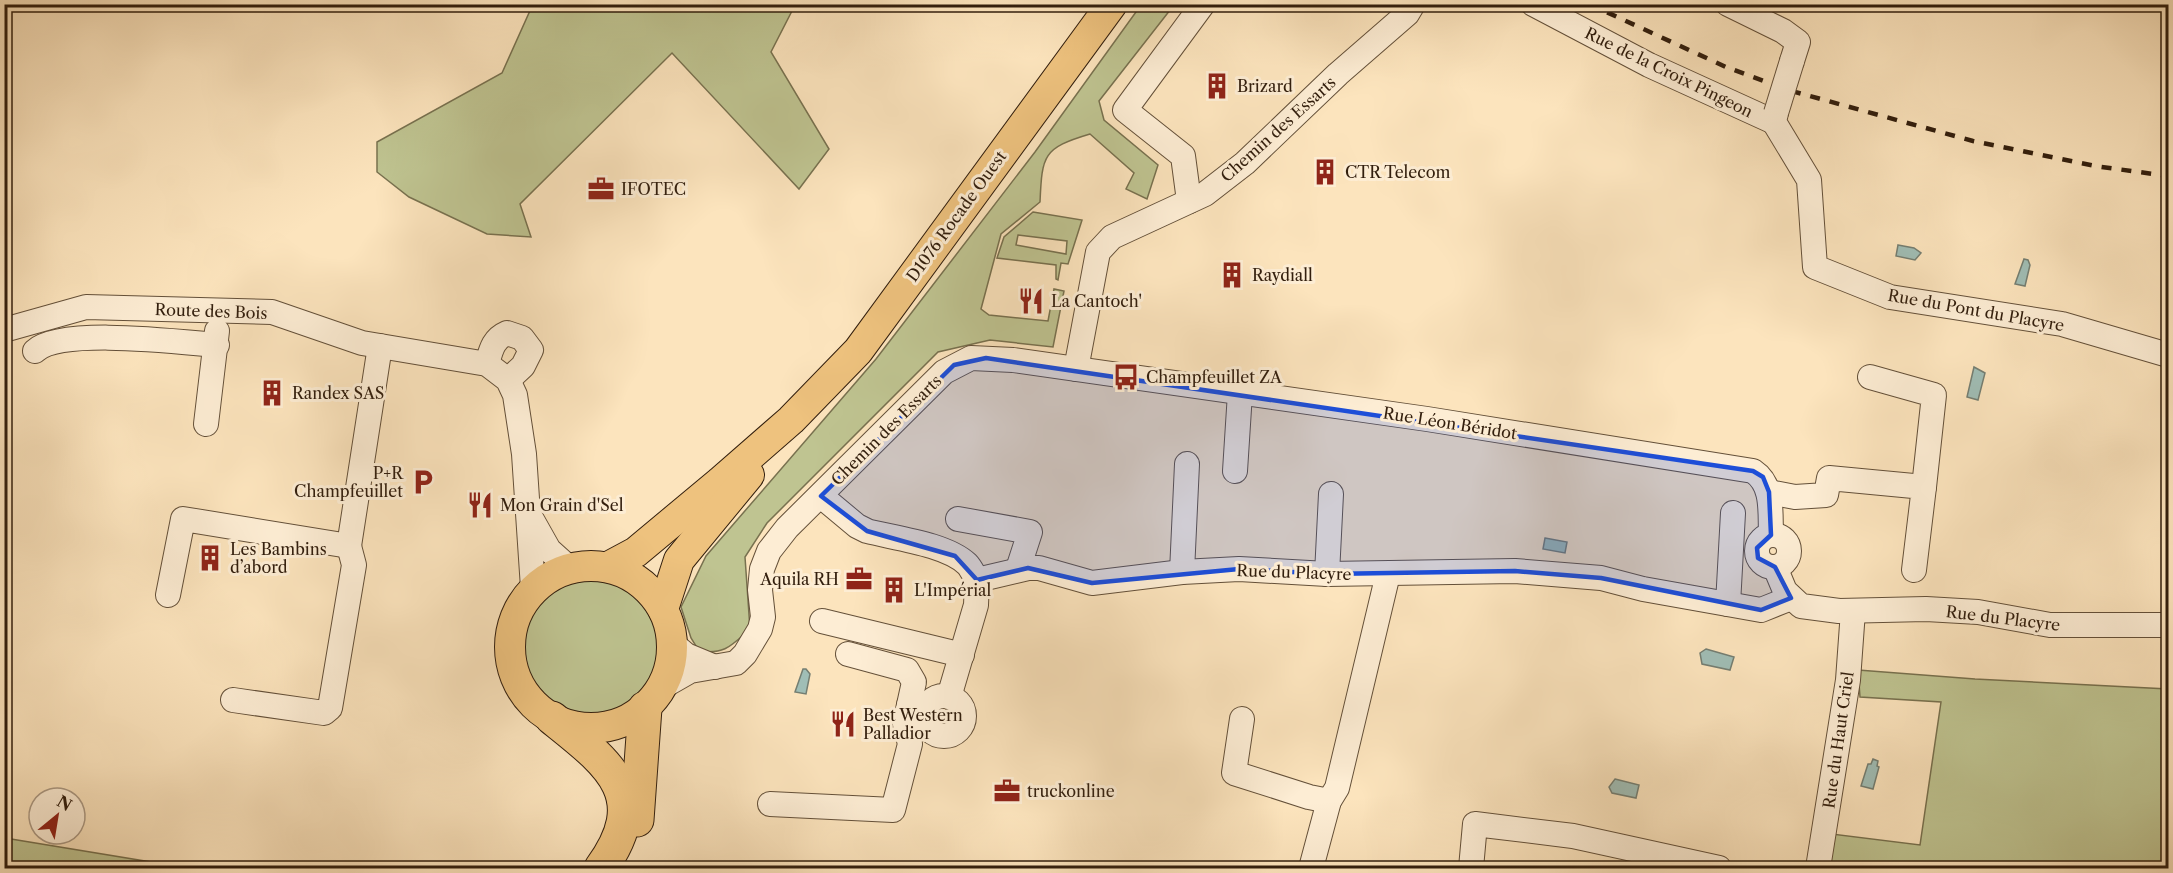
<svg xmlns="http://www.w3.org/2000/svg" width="2173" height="873" font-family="'Libre Caslon Text',serif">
	<rect width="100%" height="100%" fill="#fce4bd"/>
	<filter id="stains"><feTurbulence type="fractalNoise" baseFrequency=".00333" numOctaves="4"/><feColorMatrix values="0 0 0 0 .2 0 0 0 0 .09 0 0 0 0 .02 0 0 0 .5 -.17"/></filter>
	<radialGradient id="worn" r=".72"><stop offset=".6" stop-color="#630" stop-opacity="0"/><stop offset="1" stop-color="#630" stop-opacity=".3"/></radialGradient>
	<g fill="#bfc491" stroke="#78714f" stroke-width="1.5" fill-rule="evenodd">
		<path d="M 533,4 L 795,5 L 771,52 L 829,149 L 799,189 L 672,53 L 520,204 L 531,237 L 487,234 L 409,197 L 377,172 L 377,142 L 502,73 Z"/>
		<path d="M 1141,5 L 1174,5 L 1099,101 L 1104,120 L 1158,165 L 1147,199 L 1126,189 L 1134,173 L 1090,134 C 1043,148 1042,155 1040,202 L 1001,234 L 981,309 L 989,315 L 1048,321 L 1054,289 L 1064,291 L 1053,347 L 990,340 L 938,352 L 767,523 L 745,557 L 750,629 C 732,645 725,655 699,651 L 691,638 L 681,607 L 706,556 L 876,359 L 1035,152 Z"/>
		<path d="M 1033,212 L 1082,220 L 1068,264 L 1061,263 L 1058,280 L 1056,279 L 1056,265 L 997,258 L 1004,237 ZM 1018,235 L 1067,241 L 1066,254 L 1016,245 Z"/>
		<circle cx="589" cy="648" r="71"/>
		<path d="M 1858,670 L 1975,679 L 2168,689 L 2168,868 L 1829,868 L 1832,834 L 1920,845 L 1941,702 L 1860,697 Z"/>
		<path d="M 5,838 L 157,863 L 162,868 L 5,868 Z"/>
	</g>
	<g fill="#a0beb6" stroke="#747e72" stroke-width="1.5">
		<path d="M 1898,245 L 1914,248 L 1921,253 L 1915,260 L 1896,256 Z"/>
		<path d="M 2024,259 L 2028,260 L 2030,265 L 2025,286 L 2015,284 Z"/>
		<path d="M 1974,367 L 1985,373 L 1978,400 L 1967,397 Z"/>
		<path d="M 1545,538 L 1567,542 L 1565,553 L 1543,549 Z"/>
		<path d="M 1706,649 L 1734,657 L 1730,670 L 1702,664 L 1700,653 Z"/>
		<path d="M 803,669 L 806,669 L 810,674 L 806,694 L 795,692 Z"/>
		<path d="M 1873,759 L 1878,761 L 1877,766 L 1879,767 L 1873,789 L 1861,786 L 1868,764 L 1871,764 Z"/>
		<path d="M 1615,779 L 1639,785 L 1636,798 L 1612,793 L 1609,787 Z"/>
	</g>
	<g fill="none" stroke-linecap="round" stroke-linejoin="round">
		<g stroke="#645039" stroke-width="26">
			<g id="minor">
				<path d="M 1533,4 L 1649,65 L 1774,122"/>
				<path d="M 1728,4 L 1783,31 L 1798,42 L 1792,61"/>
				<path d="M 1776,113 L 1774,122 L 1809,180 L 1815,267 L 1890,297 L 2062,324 L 2168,355"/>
				<path d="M 1189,201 L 1183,156 L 1125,110 L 1203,4"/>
				<path d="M 4,330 L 86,307 L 272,312 L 362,343 L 487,364 L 508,380 L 515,395 L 524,454 L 533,588"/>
				<path d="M 35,351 C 61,327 180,342 217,345"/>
				<path d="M 487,364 C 491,350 493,339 507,333 L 522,338 L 531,350 L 523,366 L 508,380"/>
				<path d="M 1076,369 L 1098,252 L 1112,237 L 1205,194 L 1245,163 L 1338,74 L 1407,14 L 1413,4"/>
				<path d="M 1870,377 L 1934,395 L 1924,487"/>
				<path d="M 206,424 L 217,331"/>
				<path d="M 1235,471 L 1240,393"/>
				<path d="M 1769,492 L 1795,497 L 1826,495 L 1829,478 L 1924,487 L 1914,570"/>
				<path d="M 821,496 L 857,526 L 867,531 C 894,538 946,544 967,564 C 971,568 974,575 977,580 L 1028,568 L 1039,568 L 1092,583 L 1182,572 L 1239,569 L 1327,574 L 1515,571 L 1601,578 L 1643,589 L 1761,610 L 1791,598"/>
				<path d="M 531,518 L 549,550 L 569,568"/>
				<path d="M 958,519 L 1030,532 L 1018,569"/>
				<circle cx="1773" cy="551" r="16"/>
				<path d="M 1775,567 L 1785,591 L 1801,606 L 1839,611 L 1926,609 L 1978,612 L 2050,625 L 2168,625"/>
				<path d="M 1182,572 L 1187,464"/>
				<path d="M 1327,574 L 1331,494"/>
				<path d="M 168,595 L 183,519 L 349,546 L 380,346"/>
				<path d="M 1728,604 L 1733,513"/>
				<path d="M 822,621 L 962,655"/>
				<path d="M 673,644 L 686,655 L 715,667"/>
				<path d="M 848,654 L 907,670 L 914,682 L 909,705"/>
				<path d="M 662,687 L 690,671 L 736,663 L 745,654 L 760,629 L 763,617 L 760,590 L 762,569 L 769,551 L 787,528 L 944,372 L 971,358 L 1013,360 L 1427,419 L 1753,471 C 1774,485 1770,512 1771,535"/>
				<circle cx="944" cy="716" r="20"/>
				<path d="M 949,697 L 976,605 L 977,580"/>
				<path d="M 233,700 L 324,713 L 330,708 L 354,565 L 349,546"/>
				<path d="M 1242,719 L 1234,773 L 1309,797 L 1329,801"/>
				<path d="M 770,804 L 893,810 L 910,744 L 905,724 L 909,705 L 925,709"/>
				<path d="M 1311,868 L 1329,801 L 1337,788 L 1388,574"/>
				<path d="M 1471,868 L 1475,824 L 1573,836 L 1719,868"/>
				<path d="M 1818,868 L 1848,680 L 1853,611"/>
			</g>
		</g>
		<g stroke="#321e0d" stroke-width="32">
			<g id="major">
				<circle cx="591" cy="647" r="81"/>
				<path d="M 608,567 L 636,552 L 720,482 L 791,420 L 858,351 L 1112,4"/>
				<path d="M 663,609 L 679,560 L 749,475"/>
			</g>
		</g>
		<g stroke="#321e0d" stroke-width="35">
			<g id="highway">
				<path d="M 552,718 C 608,763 654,795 601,868"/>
				<path d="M 637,820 L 645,708"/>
			</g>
		</g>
		<use href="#minor" stroke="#fdedd4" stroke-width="24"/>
		<use href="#major" stroke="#eec27e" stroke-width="30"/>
		<use href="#highway" stroke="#eec27e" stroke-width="33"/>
		<path stroke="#321e0d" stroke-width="4.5" stroke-dasharray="10 10" stroke-linecap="butt" d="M 1589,4 L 1726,67 L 1788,90 L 1973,141 L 2095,166 L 2168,176"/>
		<g stroke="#645039" stroke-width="26" stroke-linecap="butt">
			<path id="minor-bridge" d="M 1776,113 L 1792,61"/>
		</g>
		<use href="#minor-bridge" stroke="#fdedd4" stroke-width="24"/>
	</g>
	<path fill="#1d4ed8" fill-opacity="0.2" stroke="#1d4ed8" stroke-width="4.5" stroke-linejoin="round" d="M 986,358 L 1753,471 L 1763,477 L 1769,492 L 1771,535 L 1757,548 L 1758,558 L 1775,567 L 1791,598 L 1761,610 L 1601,578 L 1515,571 L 1327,574 L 1239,569 L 1092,583 L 1028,568 L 977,580 L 955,556 L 867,531 L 821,496 L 954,365 Z"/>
	<defs>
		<g id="building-bare" transform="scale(2.07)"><path d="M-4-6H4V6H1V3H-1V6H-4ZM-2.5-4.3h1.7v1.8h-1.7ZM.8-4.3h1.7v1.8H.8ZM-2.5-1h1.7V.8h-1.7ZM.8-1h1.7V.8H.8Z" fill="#8f2418" stroke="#fdedd4" stroke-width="2.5" paint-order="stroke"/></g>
		<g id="office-bare" transform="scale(2.07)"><path d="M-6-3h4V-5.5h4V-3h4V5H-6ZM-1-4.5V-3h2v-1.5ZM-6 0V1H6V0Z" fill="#8f2418" stroke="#fdedd4" stroke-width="2.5" paint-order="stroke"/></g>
		<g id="restaurant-bare" transform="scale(2.07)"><path d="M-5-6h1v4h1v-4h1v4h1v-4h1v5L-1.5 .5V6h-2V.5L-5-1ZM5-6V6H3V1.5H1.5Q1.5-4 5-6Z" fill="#8f2418" stroke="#fdedd4" stroke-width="2.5" paint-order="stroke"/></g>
		<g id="bus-bare" transform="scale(2.07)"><path d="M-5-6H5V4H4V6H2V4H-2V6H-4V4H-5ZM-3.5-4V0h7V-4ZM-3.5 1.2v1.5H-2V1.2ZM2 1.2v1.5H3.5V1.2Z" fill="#8f2418" stroke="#fdedd4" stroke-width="2.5" paint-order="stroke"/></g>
		<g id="parking-bare" transform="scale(2.07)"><path d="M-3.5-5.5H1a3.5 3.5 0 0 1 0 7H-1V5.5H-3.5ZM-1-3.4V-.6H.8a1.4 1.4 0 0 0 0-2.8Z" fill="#8f2418" stroke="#fdedd4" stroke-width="2.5" paint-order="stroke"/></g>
	</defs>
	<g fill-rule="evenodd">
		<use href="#building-bare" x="1217" y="86"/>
		<use href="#building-bare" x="1325" y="172"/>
		<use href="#office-bare" x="601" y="189"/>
		<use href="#building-bare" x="1232" y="275"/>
		<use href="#restaurant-bare" x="1031" y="301"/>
		<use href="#bus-bare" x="1126" y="377"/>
		<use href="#building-bare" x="272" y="393"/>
		<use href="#parking-bare" x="423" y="482"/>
		<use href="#restaurant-bare" x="480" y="505"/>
		<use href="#building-bare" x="210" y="558"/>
		<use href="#office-bare" x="859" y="579"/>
		<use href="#building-bare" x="894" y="590"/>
		<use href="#restaurant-bare" x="843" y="724"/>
		<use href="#office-bare" x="1007" y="791"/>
	</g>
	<g text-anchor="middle" stroke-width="6" stroke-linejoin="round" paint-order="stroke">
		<g font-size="16" fill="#321e0d" stroke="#fdedd4">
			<text transform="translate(1669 72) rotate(26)" y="6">Rue de la Croix Pingeon</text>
			<text transform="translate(1278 129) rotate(-42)" y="6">Chemin des Essarts</text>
			<text transform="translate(956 216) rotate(-54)" y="6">D1076 Rocade Ouest</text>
			<text transform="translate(1976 310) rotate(10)" y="6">Rue du Pont du Placyre</text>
			<text transform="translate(211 311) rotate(2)" y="6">Route des Bois</text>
			<text transform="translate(1450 423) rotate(9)" y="6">Rue Léon Béridot</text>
			<text transform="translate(886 430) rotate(-45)" y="6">Chemin des Essarts</text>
			<text transform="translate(1294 572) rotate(2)" y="6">Rue du Placyre</text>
			<text transform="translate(2003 618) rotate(7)" y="6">Rue du Placyre</text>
			<text transform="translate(1838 740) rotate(-82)" y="6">Rue du Haut Criel</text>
		</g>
		<g font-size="16" fill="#321e0d" stroke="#fdedd4" text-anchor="start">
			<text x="1237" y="92">Brizard</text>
			<text x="1345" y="178">CTR Telecom</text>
			<text x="621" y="195">IFOTEC</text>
			<text x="1252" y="281">Raydiall</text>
			<text x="1051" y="307">La Cantoch'</text>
			<text x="1146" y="383">Champfeuillet ZA</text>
			<text x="292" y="399">Randex SAS</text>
			<text x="403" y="479" text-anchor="end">P+R<tspan x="403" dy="18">Champfeuillet</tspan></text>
			<text x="500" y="511">Mon Grain d'Sel</text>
			<text x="230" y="555">Les Bambins<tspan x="230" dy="18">d’abord</tspan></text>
			<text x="839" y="585" text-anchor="end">Aquila RH</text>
			<text x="914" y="596">L'Impérial</text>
			<text x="863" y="721">Best Western<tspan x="863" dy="18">Palladior</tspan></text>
			<text x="1027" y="797">truckonline</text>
		</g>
	</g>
	<rect width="2173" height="873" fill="none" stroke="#fce4bd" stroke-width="24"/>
	<rect x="6" y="6" width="2161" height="861" fill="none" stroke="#321e0d" stroke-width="3"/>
	<rect x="12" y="12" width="2149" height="849" fill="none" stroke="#321e0d" stroke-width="1.5"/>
	<g transform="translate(57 816) rotate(30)"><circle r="28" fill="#fdedd4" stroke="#ac9a84" stroke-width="1.5"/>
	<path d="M0-4.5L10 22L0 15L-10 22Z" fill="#8f2418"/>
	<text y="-9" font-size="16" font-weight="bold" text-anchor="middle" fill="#321e0d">N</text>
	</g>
	<rect width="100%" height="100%" filter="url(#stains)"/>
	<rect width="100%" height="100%" fill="url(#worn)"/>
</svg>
